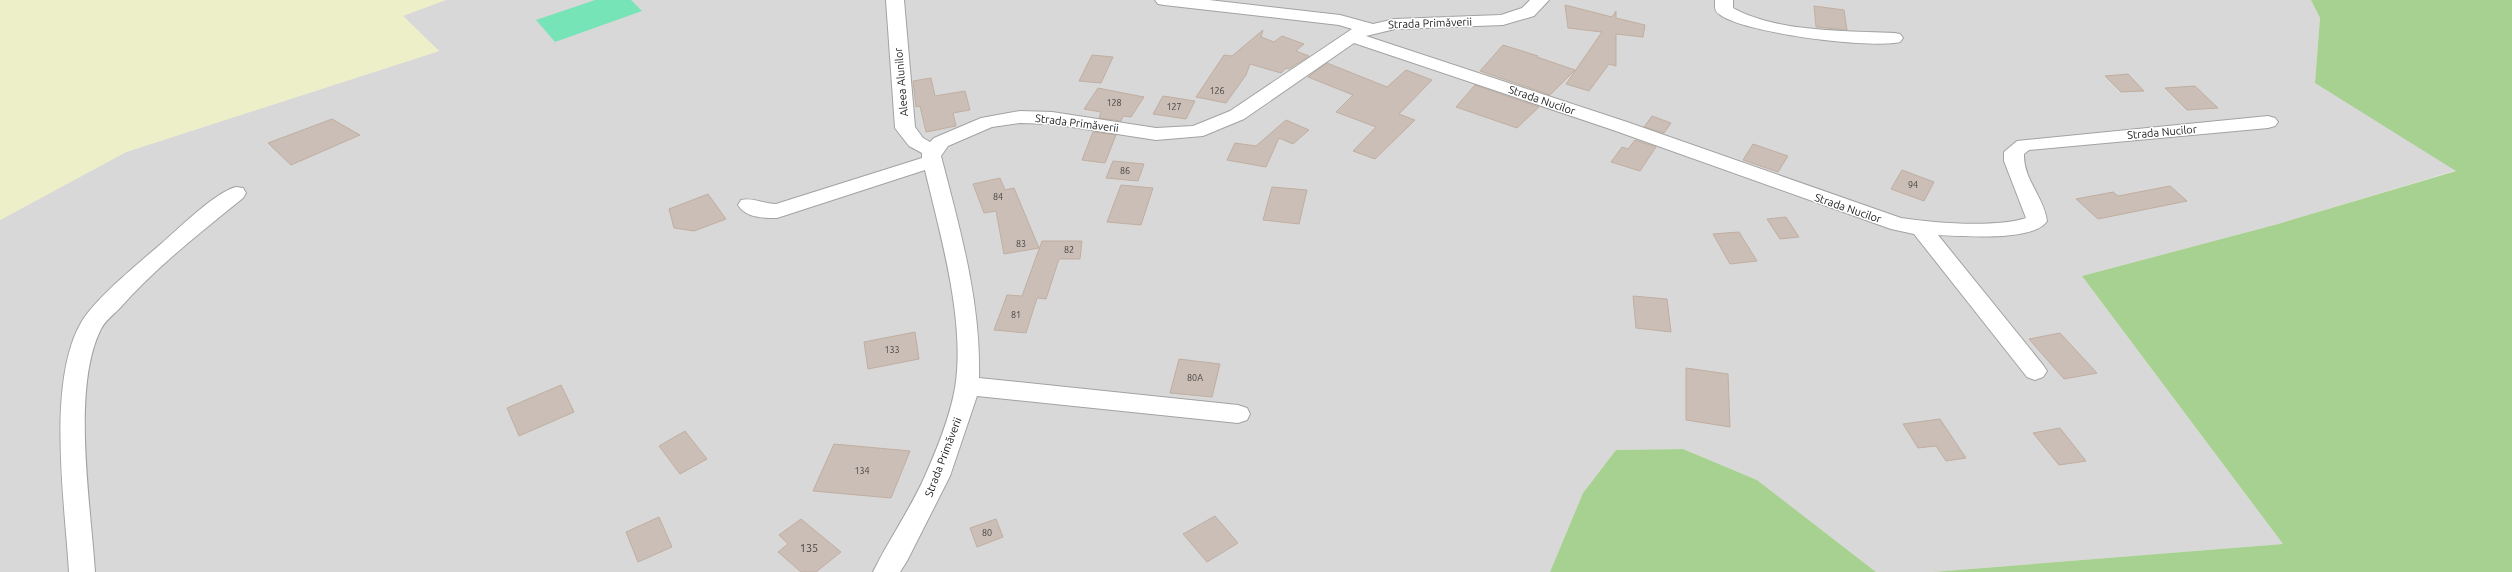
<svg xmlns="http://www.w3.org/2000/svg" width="2512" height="572" font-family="Ubuntu,sans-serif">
	<rect width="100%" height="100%" fill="#eee9e0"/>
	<path fill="#d9d8d8" d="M 446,0 L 2311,0 L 2320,18 L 2315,83 L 2457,170 L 2278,224 L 2082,276 L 2283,544 L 1933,572 L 1876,572 L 1757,480 L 1683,449 L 1616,450 L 1583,493 L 1550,572 L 0,572 L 0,220 L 126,152 L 439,51 L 402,15 Z"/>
	<path fill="#edefc8" d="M 0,0 L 446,0 L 403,16 L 439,51 L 126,152 L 0,220 Z"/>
	<g fill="#a6d191">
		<path d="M 2311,0 L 2512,0 L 2512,572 L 1933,572 L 2283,544 L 2082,276 L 2278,224 L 2456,171 L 2315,83 L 2320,18 Z"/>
		<path d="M 1683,449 L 1757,480 L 1876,572 L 1550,572 L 1583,493 L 1616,450 Z"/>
	</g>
	<path fill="#76e4b6" d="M 595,0 L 631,0 L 642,11 L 555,42 L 536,20 Z"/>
	<g fill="#cabeb6" stroke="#c0aea1">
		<path d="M 1565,5 L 1612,17 L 1616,11 L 1616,18 L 1645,25 L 1643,37 L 1616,34 L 1616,66 L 1609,64 L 1589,91 L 1566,84 L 1602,32 L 1568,28 Z"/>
		<path d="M 1814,6 L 1844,10 L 1847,30 L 1816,27 Z"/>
		<path d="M 1263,30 L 1261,37 L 1274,42 L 1282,36 L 1304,44 L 1296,51 L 1309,56 L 1289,69 L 1286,68 L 1281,73 L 1250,64 L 1246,75 L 1226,103 L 1196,97 L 1224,55 L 1232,56 Z"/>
		<path d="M 1503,45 L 1538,56 L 1537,57 L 1575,70 L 1550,95 L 1480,71 Z"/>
		<path d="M 1092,55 L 1113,57 L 1101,83 L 1079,81 Z"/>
		<path d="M 1327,63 L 1387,87 L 1406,70 L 1432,80 L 1399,114 L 1415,120 L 1375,159 L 1353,151 L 1376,127 L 1336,112 L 1353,95 L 1308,77 Z"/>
		<path d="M 2128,74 L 2144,91 L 2121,92 L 2105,76 Z"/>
		<path d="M 931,78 L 935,96 L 965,91 L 970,110 L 953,113 L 956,126 L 926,132 L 920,106 L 916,107 L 913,81 Z"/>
		<path d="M 1475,85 L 1539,107 L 1517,128 L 1456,107 Z"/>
		<path d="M 2195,86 L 2218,108 L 2187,110 L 2165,88 Z"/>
		<path d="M 1098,88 L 1144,97 L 1131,117 L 1123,116 L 1121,121 L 1099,118 L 1101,112 L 1084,109 Z"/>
		<path d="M 1163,96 L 1195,101 L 1186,119 L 1153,114 Z"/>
		<path d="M 1652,116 L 1671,123 L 1664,133 L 1644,127 Z"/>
		<path d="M 332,119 L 360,135 L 291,165 L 268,143 Z"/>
		<path d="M 1286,120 L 1309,130 L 1293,144 L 1279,138 L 1266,167 L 1227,160 L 1235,143 L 1256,146 Z"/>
		<path d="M 1093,132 L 1116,135 L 1105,163 L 1082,160 Z"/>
		<path d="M 1635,140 L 1656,147 L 1640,171 L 1611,162 L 1622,147 L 1628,149 Z"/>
		<path d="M 1753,144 L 1788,156 L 1778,172 L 1743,160 Z"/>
		<path d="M 1113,161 L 1144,164 L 1138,181 L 1106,178 Z"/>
		<path d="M 1902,170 L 1934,182 L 1924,201 L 1891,189 Z"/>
		<path d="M 1000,178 L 1005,190 L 1014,188 L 1039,248 L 1004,254 L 996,211 L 984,213 L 973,184 Z"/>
		<path d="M 1121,185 L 1153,188 L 1141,225 L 1107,222 Z"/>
		<path d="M 2170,186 L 2187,201 L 2098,219 L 2076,199 L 2113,192 L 2118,196 Z"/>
		<path d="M 1272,187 L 1307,190 L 1299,224 L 1263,220 Z"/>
		<path d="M 708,194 L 726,219 L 694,231 L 674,228 L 669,209 Z"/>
		<path d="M 1786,217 L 1799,237 L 1780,239 L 1767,219 Z"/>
		<path d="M 1739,232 L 1757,261 L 1730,264 L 1713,234 Z"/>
		<path d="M 1042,241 L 1082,241 L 1080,259 L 1059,259 L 1046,299 L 1037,298 L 1026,333 L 994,330 L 1007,295 L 1022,296 Z"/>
		<path d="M 1633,296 L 1667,299 L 1671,332 L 1636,328 Z"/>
		<path d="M 915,332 L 919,359 L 868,369 L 864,342 Z"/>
		<path d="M 2060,333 L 2097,373 L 2064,379 L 2029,339 Z"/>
		<path d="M 1179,359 L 1220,364 L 1212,397 L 1170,393 Z"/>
		<path d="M 1686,368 L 1728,374 L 1730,427 L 1686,420 Z"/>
		<path d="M 561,385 L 574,412 L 519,436 L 507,408 Z"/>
		<path d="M 1940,419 L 1966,458 L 1946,461 L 1936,446 L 1918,448 L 1903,424 Z"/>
		<path d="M 2060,428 L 2086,461 L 2059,465 L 2033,433 Z"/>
		<path d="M 685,431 L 707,459 L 680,474 L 659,446 Z"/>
		<path d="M 834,444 L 910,451 L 891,498 L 813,491 Z"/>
		<path d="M 1215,516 L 1238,543 L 1207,562 L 1183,534 Z"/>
		<path d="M 659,517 L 672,547 L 638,562 L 626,532 Z"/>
		<path d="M 801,519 L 841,552 L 816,572 L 801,572 L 778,552 L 788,544 L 779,535 Z"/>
		<path d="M 996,519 L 1003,537 L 977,547 L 970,528 Z"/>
	</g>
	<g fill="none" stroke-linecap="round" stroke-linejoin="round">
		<g stroke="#a2a2a2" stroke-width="2">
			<g id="minor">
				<path d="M 886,0 L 904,0 L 915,127 L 923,138 L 930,142 L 934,138 L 981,118 L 1020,111 L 1052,112 L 1156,128 L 1193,126 L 1230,111 L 1352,29 L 1339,25 L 1164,5 L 1158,4 L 1155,0 L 1209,0 L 1340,15 L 1373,24 L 1395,19 L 1501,15 L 1522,8 L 1530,0 L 1549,0 L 1534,16 L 1503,25 L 1395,29 L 1366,36 L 1627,122 L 1901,218 C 1933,223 1996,228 2026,218 L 2004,161 L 2004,152 L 2017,141 L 2268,116 L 2275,118 L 2278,122 L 2275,126 L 2268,128 L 2029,150 L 2024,154 C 2023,179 2044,197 2047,221 C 2034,242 1961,236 1938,235 L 2043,365 L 2047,371 L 2043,377 L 2035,380 L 2027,377 L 1914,234 L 1891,229 L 1613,130 L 1354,43 L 1244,119 L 1203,136 L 1156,140 L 1052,124 L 1020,123 L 992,127 L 948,146 L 941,156 C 960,229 981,302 979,378 L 1238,405 L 1247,408 L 1250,414 L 1247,420 L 1238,423 L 977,396 L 950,476 L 907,561 L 900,572 L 873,572 C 889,539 910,510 925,476 C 937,449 950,417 955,388 C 966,322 940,234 925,170 L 777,218 C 763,218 746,218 738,205 L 741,200 C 753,197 763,204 776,204 L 922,158 L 922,153 L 909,146 L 895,128 Z"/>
				<path d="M 1715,0 L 1733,0 L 1733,8 C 1776,32 1845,31 1894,33 L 1900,34 L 1903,38 L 1900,42 C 1871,49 1742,33 1719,14 C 1714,11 1715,5 1715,0 Z"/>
				<path d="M 236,187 L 243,188 L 246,193 L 243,198 C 200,233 156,267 119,309 C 113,315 105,321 101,329 C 71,388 91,506 95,572 L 69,572 C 65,503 46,381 82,321 C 98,296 139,263 162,243 C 178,229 217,191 236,187 Z"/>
			</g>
		</g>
		<use href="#minor" fill="#fff" fill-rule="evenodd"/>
	</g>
	<g text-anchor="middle" stroke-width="3" stroke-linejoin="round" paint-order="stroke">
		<g font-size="9" fill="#474442">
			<text x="1217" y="94">126</text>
			<text x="1114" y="106">128</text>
			<text x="1174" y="110">127</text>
			<text x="1125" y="174">86</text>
			<text x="1913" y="188">94</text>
			<text x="998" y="200">84</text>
			<text x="1021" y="247">83</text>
			<text x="1069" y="253">82</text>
			<text x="1016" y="318">81</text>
			<text x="892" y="353">133</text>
			<text x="1195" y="381">80A</text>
			<text x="862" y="474">134</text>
			<text x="987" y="536">80</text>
		</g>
		<g font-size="11" fill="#1b1b1b" stroke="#fff">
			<text transform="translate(1430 23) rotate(-2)" y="4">Strada Primăverii</text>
			<text transform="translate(901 82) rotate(-95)" y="4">Aleea Alunilor</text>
			<text transform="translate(1542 100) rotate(19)" y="4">Strada Nucilor</text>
			<text transform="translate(1077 123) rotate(7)" y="4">Strada Primăverii</text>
			<text transform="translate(2162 132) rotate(-5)" y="4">Strada Nucilor</text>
			<text transform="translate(1848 208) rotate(19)" y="4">Strada Nucilor</text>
			<text transform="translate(943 457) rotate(-69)" y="4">Strada Primăverii</text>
		</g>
		<g font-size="11" fill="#474442">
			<text x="809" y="552">135</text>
		</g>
	</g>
</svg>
